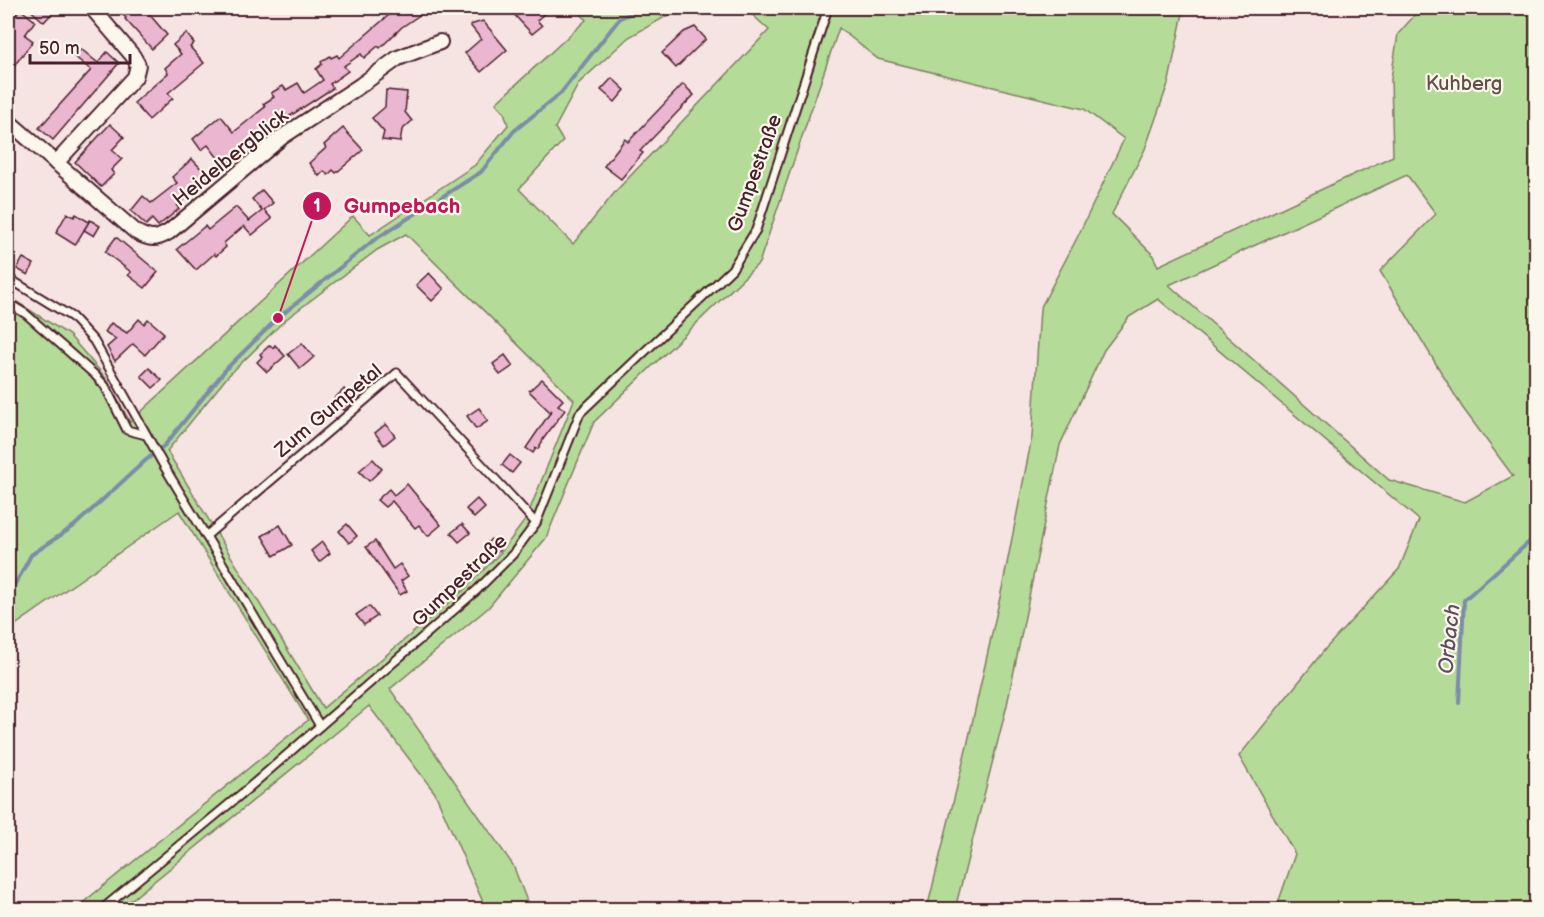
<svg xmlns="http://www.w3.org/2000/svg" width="1544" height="917" font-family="'Balsamiq Sans',sans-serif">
	<rect width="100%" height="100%" fill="#f6e4e3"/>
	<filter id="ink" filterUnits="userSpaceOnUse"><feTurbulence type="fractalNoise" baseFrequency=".0167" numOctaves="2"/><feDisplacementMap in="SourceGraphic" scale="12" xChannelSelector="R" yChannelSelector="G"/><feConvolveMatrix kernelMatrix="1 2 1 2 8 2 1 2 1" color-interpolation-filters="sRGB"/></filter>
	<g filter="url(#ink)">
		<path fill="#b4dc98" stroke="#7f7e62" stroke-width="1.5" fill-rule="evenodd" d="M 576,8 L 679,8 L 676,11 L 629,37 L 579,83 L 555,128 L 563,141 L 519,189 L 573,244 L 616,191 L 769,30 L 745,8 L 1184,8 L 1169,81 L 1145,149 L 1112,214 L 1152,254 L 1158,266 L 1393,156 L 1391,78 L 1398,34 L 1421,8 L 1536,8 L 1536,909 L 1276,909 L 1295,854 L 1239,756 L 1326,648 L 1399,569 L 1419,520 L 1158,299 L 1129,317 L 1104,350 L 1060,445 L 1007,705 L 955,909 L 927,909 L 967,746 L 1003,584 L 1032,437 L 1040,309 L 1078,236 L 1124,139 L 1084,109 L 878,59 L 839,28 L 759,263 L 594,422 L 546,538 L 488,608 L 390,689 L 513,865 L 530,909 L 486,909 L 435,793 L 369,706 L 120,909 L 75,909 L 308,720 L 179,511 L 8,630 L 8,296 L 69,335 L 106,378 L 130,422 L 353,216 L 370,235 L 475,165 L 508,125 L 504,112 L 496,103 L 586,20 ZM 1407,175 L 1436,214 L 1380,271 L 1462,407 L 1513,476 L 1465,502 L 1389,480 L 1169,285 ZM 406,234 L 574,400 L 526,519 L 502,551 L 465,589 L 323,708 L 167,451 L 228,376 L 285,320 L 377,250 Z"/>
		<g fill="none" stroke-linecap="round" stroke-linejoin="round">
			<g stroke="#7c8ca9" stroke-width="4">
				<path d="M 8,595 L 21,574 L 31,555 L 74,526 L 146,460 L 165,445 L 226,369 L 278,318 L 374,240 L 481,172 L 514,131 L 561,93 L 620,18 L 644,8"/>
				<path d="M 1459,703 L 1464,600 L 1536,536"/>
			</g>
		</g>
		<g fill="#ebb6cf" stroke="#4a1f2b" stroke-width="1.5">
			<path d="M 28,8 L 57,8 L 44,22 Z"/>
			<path d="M 117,8 L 150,8 L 150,15 L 167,35 L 152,49 L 125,19 L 126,18 Z"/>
			<path d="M 397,8 L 430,8 L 402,27 L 380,48 L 378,46 L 364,58 L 361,54 L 344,66 L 348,71 L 330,84 L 333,88 L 287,118 L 285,115 L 227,163 L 222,163 L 208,145 L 201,150 L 193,139 L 221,116 L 234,132 L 265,107 L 263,104 L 274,97 L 271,93 L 283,86 L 286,90 L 298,83 L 304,93 L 323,80 L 316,69 L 322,64 L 321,62 L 330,56 L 331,58 L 337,55 L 339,58 Z"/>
			<path d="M 508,8 L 551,8 L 537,20 L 542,26 L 532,34 Z"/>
			<path d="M 20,9 L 35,21 L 25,35 L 33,41 L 8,74 L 8,24 Z"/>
			<path d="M 483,21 L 507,50 L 481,72 L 465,53 L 481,39 L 470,25 Z"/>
			<path d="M 695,27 L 706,39 L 676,68 L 662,53 L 684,32 Z"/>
			<path d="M 186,33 L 194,43 L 190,47 L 204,63 L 168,93 L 173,98 L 149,120 L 134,103 L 168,73 L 165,68 L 181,54 L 173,45 Z"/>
			<path d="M 81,49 L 98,63 L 107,52 L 119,63 L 53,140 L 39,128 L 91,70 L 74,56 Z"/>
			<path d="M 612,78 L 625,90 L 615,102 L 601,90 Z"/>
			<path d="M 683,84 L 694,95 L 640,151 L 643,153 L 621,179 L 604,166 L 625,139 L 628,142 Z"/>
			<path d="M 386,90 L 407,92 L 405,112 L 412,121 L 402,130 L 400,142 L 382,140 L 384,132 L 372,118 L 385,107 Z"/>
			<path d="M 110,124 L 124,137 L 112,150 L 122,159 L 111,170 L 114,174 L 101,187 L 75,162 Z"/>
			<path d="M 343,128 L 363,150 L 336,173 L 333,170 L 328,175 L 324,171 L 319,176 L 309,163 L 326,148 L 324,145 Z"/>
			<path d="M 192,159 L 209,177 L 177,206 L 179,209 L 158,226 L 152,219 L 146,225 L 131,211 L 143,196 L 151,203 L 177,183 L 172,177 Z"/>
			<path d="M 262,190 L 273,203 L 264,210 L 272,219 L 252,235 L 244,226 L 224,243 L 226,247 L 216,256 L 214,254 L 196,270 L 177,249 L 205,226 L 208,230 L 236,207 L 249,221 L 262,211 L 252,199 Z"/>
			<path d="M 67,213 L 74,217 L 76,214 L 89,222 L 75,245 L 56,233 Z"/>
			<path d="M 90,220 L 100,226 L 94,236 L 84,230 Z"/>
			<path d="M 116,237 L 158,272 L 145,288 L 128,275 L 131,272 L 105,252 Z"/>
			<path d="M 23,258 L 34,264 L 28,275 L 17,269 Z"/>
			<path d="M 429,273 L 444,289 L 432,301 L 416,285 Z"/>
			<path d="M 139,319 L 144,324 L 148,319 L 164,333 L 145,355 L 133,344 L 115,361 L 107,347 L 116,339 L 105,332 L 111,323 L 127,333 Z"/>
			<path d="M 302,343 L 314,357 L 300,369 L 288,354 Z"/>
			<path d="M 270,345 L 273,348 L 275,345 L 285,356 L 267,372 L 257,362 L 262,357 L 260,354 Z"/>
			<path d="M 505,355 L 513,366 L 500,375 L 493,364 Z"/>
			<path d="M 149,368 L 162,380 L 153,388 L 141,376 Z"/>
			<path d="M 542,379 L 563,400 L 558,405 L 565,410 L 544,438 L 538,449 L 536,448 L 533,453 L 526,448 L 552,410 L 550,412 L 529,391 Z"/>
			<path d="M 344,389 L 354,401 L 344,410 L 334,399 Z"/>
			<path d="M 479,408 L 488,421 L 476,429 L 467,416 Z"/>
			<path d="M 386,424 L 395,436 L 384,445 L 375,433 Z"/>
			<path d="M 510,455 L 520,463 L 512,473 L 502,465 Z"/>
			<path d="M 373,459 L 382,469 L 369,481 L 359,471 Z"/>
			<path d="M 407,484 L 441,525 L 428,536 L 419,525 L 415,528 L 392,501 L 385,507 L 377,500 L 389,489 L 394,495 Z"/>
			<path d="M 477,499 L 485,508 L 474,518 L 466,509 Z"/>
			<path d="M 347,524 L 357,536 L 349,543 L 339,531 Z"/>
			<path d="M 462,524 L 470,533 L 459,542 L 451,533 Z"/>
			<path d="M 280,525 L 292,545 L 274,556 L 262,536 Z"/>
			<path d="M 491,539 L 500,550 L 492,557 L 483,547 Z"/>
			<path d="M 375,541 L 393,569 L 400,564 L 408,576 L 401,581 L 407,591 L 400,595 L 366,547 Z"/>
			<path d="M 322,542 L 330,553 L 319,562 L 311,551 Z"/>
			<path d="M 369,606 L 377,616 L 364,625 L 356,615 Z"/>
		</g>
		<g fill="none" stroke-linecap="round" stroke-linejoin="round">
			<g stroke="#4a1f2b" stroke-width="11">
				<g id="lane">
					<path d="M 8,278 L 72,317 L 94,341 L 164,466 L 320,726"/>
					<path d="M 8,303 L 26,314 L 95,375 L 105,386 L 127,430 L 146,435"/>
					<path d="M 206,536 L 397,373 L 536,523"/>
					<path d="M 101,910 L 245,791 L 477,590 L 513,554 L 536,523 L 580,413 L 732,269 L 756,230 L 828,8"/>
				</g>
			</g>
			<g stroke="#4a1f2b" stroke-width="18">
				<g id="street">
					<path d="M 8,121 L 136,232 C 150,240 156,240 169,232 L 282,137 L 361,85 L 398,58 L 440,42"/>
					<path d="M 56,163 L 135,77 L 138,65 L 133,56 L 92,8"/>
				</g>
			</g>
			<use href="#lane" stroke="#fbf7ec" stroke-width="7"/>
			<use href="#street" stroke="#fbf7ec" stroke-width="14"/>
		</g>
	</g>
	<g text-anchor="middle" stroke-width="4.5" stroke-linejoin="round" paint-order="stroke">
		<g font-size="20" fill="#644e46" stroke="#fbf7ec">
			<text x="1464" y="90">Kuhberg</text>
		</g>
		<g font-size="20" fill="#4a1f2b" stroke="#fbf7ec">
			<text transform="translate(230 157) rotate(-39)" y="7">Heidelbergblick</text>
			<text transform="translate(754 173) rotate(-70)" y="7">Gumpestraße</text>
			<text transform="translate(328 410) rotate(-40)" y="7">Zum Gumpetal</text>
			<text transform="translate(459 580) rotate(-44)" y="7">Gumpestraße</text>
		</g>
		<g font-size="21" font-style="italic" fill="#5f4c60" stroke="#fbf7ec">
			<text transform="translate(1449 639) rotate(-84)" y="7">Orbach</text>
		</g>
	</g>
	<path fill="none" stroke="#c2185b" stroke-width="2" d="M278 318L317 206"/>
	<g fill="#c2185b" stroke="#fbf7ec" stroke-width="2">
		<circle cx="278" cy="318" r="6"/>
		<circle cx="317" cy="206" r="15"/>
	</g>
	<g font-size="18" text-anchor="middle" font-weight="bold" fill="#fff">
		<text x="317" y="212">1</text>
	</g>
	<g font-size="21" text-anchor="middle" font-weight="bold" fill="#c2185b" stroke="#fbf7ec" stroke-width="4.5" stroke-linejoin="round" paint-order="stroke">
		<text x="402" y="213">Gumpebach</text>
	</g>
	<rect width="1544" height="917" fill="none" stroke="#fbf7ec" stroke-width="30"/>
	<rect x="15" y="15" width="1514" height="887" fill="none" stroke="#4a1f2b" stroke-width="2" filter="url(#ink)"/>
	<path d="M30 54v9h100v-9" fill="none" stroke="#4a1f2b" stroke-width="3"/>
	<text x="39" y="54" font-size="18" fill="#4a1f2b" stroke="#fbf7ec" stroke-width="4.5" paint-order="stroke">50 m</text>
</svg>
